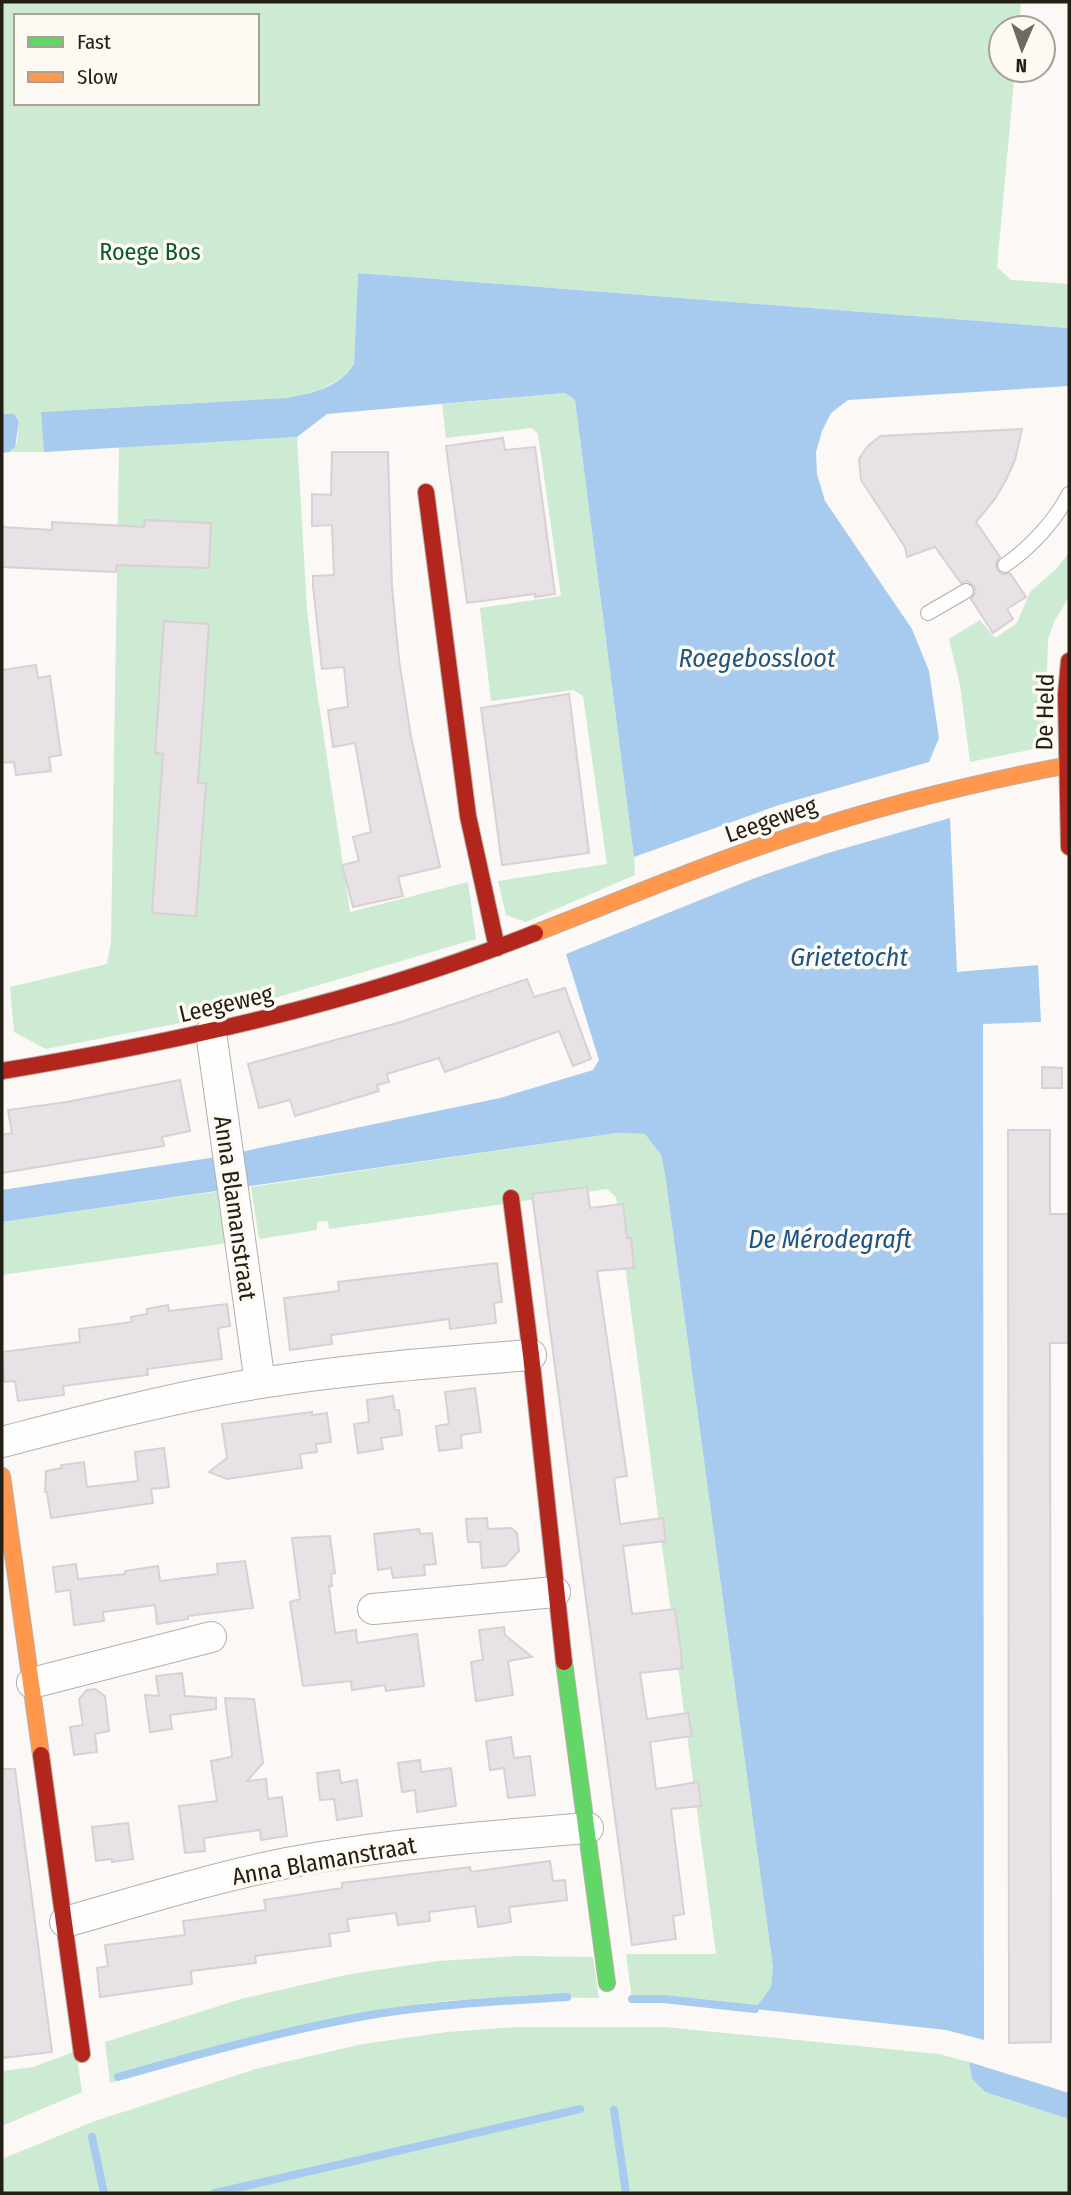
<svg xmlns="http://www.w3.org/2000/svg" width="1071" height="2195" font-family="'Fira Sans Condensed',sans-serif">
	<rect width="100%" height="100%" fill="#fbf8f5"/>
	<g fill="#cdead3" fill-rule="evenodd">
		<path d="M 2,2 L 1021,2 L 1019,28 L 1001,28 L 1001,70 L 1015,70 L 997,267 L 1011,280 L 1069,284 L 1069,328 L 358,273 L 354,364 C 337,387 314,393 286,398 L 42,412 L 44,452 L 9,452 L 17,443 L 19,421 L 18,418 L 9,414 L 2,414 ZM 16,16 L 257,16 L 257,103 L 16,103 Z"/>
		<path d="M 565,393 L 575,400 L 634,857 L 635,875 L 526,922 L 506,915 L 498,881 L 607,864 L 583,696 L 573,690 L 491,701 L 480,608 L 561,596 L 538,434 L 532,428 L 446,438 L 442,404 Z"/>
		<path d="M 297,437 L 307,610 L 316,684 L 350,912 L 468,882 L 476,939 L 206,1018 L 46,1049 L 14,1032 L 10,987 L 107,964 L 111,941 L 119,447 Z"/>
		<path d="M 1069,553 L 1069,597 L 1055,620 L 1048,639 L 1045,737 L 1034,749 L 970,762 L 960,685 L 949,639 L 980,620 L 995,638 L 1017,623 L 1030,592 L 1056,569 Z"/>
		<path d="M 617,1133 L 645,1134 L 661,1155 L 665,1174 L 773,1967 L 771,1987 L 755,2009 L 663,1999 L 632,1999 L 626,1954 L 716,1954 L 616,1197 L 607,1189 L 329,1229 L 328,1221 L 317,1222 L 317,1230 L 259,1239 L 251,1187 Z"/>
		<path d="M 221,1191 L 228,1243 L 2,1275 L 2,1222 Z"/>
		<path d="M 517,1956 L 593,1957 L 599,1998 C 547,1997 496,1996 445,2001 C 330,2012 220,2048 110,2083 L 105,2042 L 241,1999 L 350,1974 L 439,1961 Z"/>
		<path d="M 518,2027 L 664,2027 L 939,2054 L 969,2062 L 972,2079 L 985,2092 L 1069,2119 L 1069,2193 L 2,2193 L 2,2159 L 95,2121 L 259,2068 L 363,2044 L 447,2032 Z"/>
		<path d="M 76,2051 L 82,2092 L 2,2126 L 2,2071 L 33,2067 Z"/>
	</g>
	<g fill="#a6cbee">
		<path d="M 358,273 L 1069,328 L 1069,386 L 848,400 L 831,413 L 822,431 L 816,452 L 817,474 L 825,501 L 912,629 L 929,671 L 939,738 L 929,762 L 779,805 L 634,857 L 575,400 L 565,393 L 327,414 L 297,437 L 44,452 L 41,412 L 286,398 C 314,393 338,388 354,364 Z"/>
		<path d="M 2,414 L 14,414 L 19,421 L 15,447 L 9,452 L 2,453 Z"/>
		<path d="M 950,818 L 957,972 L 1038,965 L 1041,1022 L 983,1024 L 984,2040 L 946,2030 L 755,2009 L 771,1987 L 773,1967 L 665,1174 L 661,1155 L 645,1134 L 617,1133 L 2,1222 L 2,1190 L 216,1157 L 500,1098 L 593,1070 L 599,1060 L 566,954 L 755,878 L 828,853 Z"/>
		<path d="M 969,2062 L 1069,2093 L 1069,2119 L 985,2092 L 972,2079 Z"/>
	</g>
	<g fill="none" stroke-linecap="round" stroke-linejoin="round">
		<g stroke="#a6cbee" stroke-width="8">
			<path d="M 632,1999 L 663,1999 L 755,2009"/>
			<path d="M 118,2077 C 203,2053 289,2029 376,2014 C 440,2004 503,2001 567,1997"/>
			<path d="M 614,2110 L 626,2193"/>
			<path d="M 92,2137 L 104,2193"/>
			<path d="M 215,2193 L 580,2109"/>
		</g>
	</g>
	<g fill="#e8e1e6" stroke="#d7d0d4" stroke-width="2">
		<path d="M 1022,429 L 1015,460 L 1006,480 L 995,499 L 976,522 L 1000,557 L 996,562 L 997,570 L 1002,574 L 1010,573 L 1026,597 L 1007,609 L 1013,619 L 993,633 L 971,599 L 976,592 L 974,586 L 967,581 L 961,583 L 935,547 L 907,557 L 905,547 L 861,480 L 859,459 L 867,447 L 880,436 Z"/>
		<path d="M 503,438 L 505,450 L 535,447 L 555,594 L 535,597 L 535,594 L 467,603 L 446,446 Z"/>
		<path d="M 332,452 L 388,452 L 392,587 L 399,660 L 411,737 L 440,867 L 398,877 L 403,896 L 353,907 L 342,865 L 359,861 L 353,837 L 371,832 L 355,743 L 333,747 L 328,710 L 348,707 L 344,667 L 322,669 L 313,586 L 313,576 L 334,575 L 332,525 L 312,526 L 312,494 L 331,495 Z"/>
		<path d="M 145,520 L 211,523 L 209,568 L 117,565 L 116,572 L 2,567 L 2,527 L 52,530 L 52,522 L 144,527 Z"/>
		<path d="M 164,621 L 209,624 L 198,783 L 206,783 L 196,916 L 152,913 L 163,754 L 155,753 Z"/>
		<path d="M 36,665 L 38,678 L 50,676 L 61,755 L 49,757 L 51,771 L 16,775 L 14,762 L 2,763 L 2,670 Z"/>
		<path d="M 569,694 L 589,853 L 502,865 L 481,708 Z"/>
		<path d="M 527,979 L 534,997 L 565,988 L 591,1059 L 573,1066 L 559,1031 L 445,1072 L 439,1058 L 387,1074 L 389,1082 L 377,1085 L 379,1091 L 295,1116 L 290,1100 L 259,1108 L 248,1064 L 401,1022 Z"/>
		<path d="M 1042,1067 L 1062,1068 L 1062,1088 L 1042,1088 Z"/>
		<path d="M 180,1080 L 190,1131 L 162,1137 L 164,1146 L 2,1173 L 2,1135 L 12,1133 L 8,1110 L 67,1102 Z"/>
		<path d="M 1008,1130 L 1050,1130 L 1050,1214 L 1069,1214 L 1069,1343 L 1050,1343 L 1051,2042 L 1009,2043 Z"/>
		<path d="M 587,1187 L 590,1208 L 623,1204 L 627,1238 L 631,1238 L 634,1268 L 597,1271 L 627,1476 L 614,1478 L 620,1524 L 663,1518 L 666,1541 L 623,1546 L 632,1614 L 675,1609 L 681,1651 L 682,1668 L 640,1673 L 647,1719 L 688,1713 L 692,1736 L 650,1742 L 656,1789 L 698,1782 L 701,1806 L 671,1809 L 684,1914 L 673,1916 L 676,1939 L 632,1945 L 532,1194 Z"/>
		<path d="M 497,1263 L 502,1302 L 494,1303 L 496,1323 L 450,1329 L 449,1319 L 331,1335 L 332,1344 L 290,1350 L 284,1298 L 339,1291 L 338,1282 Z"/>
		<path d="M 227,1304 L 230,1326 L 218,1328 L 222,1359 L 147,1369 L 148,1375 L 63,1386 L 64,1395 L 18,1401 L 15,1381 L 4,1382 L 2,1352 L 80,1342 L 79,1329 L 132,1322 L 131,1317 L 147,1314 L 147,1309 L 168,1305 L 169,1311 Z"/>
		<path d="M 475,1388 L 481,1432 L 461,1435 L 462,1448 L 439,1451 L 436,1426 L 449,1424 L 445,1392 Z"/>
		<path d="M 393,1396 L 395,1410 L 399,1410 L 402,1435 L 381,1438 L 383,1449 L 358,1453 L 354,1424 L 369,1422 L 367,1400 Z"/>
		<path d="M 312,1412 L 312,1415 L 327,1413 L 331,1442 L 316,1444 L 317,1452 L 300,1454 L 302,1468 L 227,1479 L 209,1472 L 227,1458 L 222,1424 Z"/>
		<path d="M 164,1448 L 169,1487 L 151,1489 L 153,1503 L 51,1518 L 47,1492 L 45,1492 L 46,1471 L 62,1468 L 61,1465 L 84,1462 L 87,1487 L 138,1481 L 135,1452 Z"/>
		<path d="M 487,1518 L 488,1529 L 511,1528 L 517,1533 L 519,1551 L 505,1566 L 482,1568 L 480,1542 L 468,1542 L 466,1519 Z"/>
		<path d="M 419,1529 L 420,1534 L 432,1533 L 436,1564 L 424,1565 L 425,1575 L 393,1578 L 391,1568 L 378,1570 L 374,1534 Z"/>
		<path d="M 330,1536 L 335,1573 L 331,1574 L 332,1586 L 329,1586 L 335,1633 L 356,1630 L 357,1643 L 417,1634 L 424,1686 L 386,1691 L 385,1685 L 352,1690 L 351,1681 L 303,1686 L 290,1602 L 300,1599 L 292,1538 Z"/>
		<path d="M 245,1561 L 253,1608 L 188,1616 L 188,1619 L 157,1624 L 155,1605 L 103,1612 L 104,1621 L 74,1625 L 70,1590 L 56,1592 L 53,1567 L 76,1564 L 78,1579 L 125,1574 L 125,1571 L 158,1566 L 160,1581 L 218,1574 L 217,1564 Z"/>
		<path d="M 504,1627 L 505,1635 L 532,1657 L 508,1661 L 513,1695 L 476,1701 L 471,1662 L 483,1660 L 479,1630 Z"/>
		<path d="M 182,1673 L 185,1696 L 216,1698 L 216,1709 L 170,1715 L 172,1729 L 150,1732 L 145,1695 L 159,1696 L 156,1676 Z"/>
		<path d="M 95,1689 L 105,1696 L 109,1731 L 95,1734 L 97,1752 L 74,1755 L 70,1727 L 83,1725 L 79,1699 L 87,1690 Z"/>
		<path d="M 225,1698 L 254,1699 L 263,1763 L 247,1781 L 266,1779 L 268,1799 L 282,1797 L 287,1836 L 261,1840 L 260,1830 L 204,1838 L 205,1851 L 185,1853 L 179,1806 L 217,1801 L 211,1761 L 231,1757 L 232,1755 Z"/>
		<path d="M 511,1737 L 514,1758 L 530,1756 L 535,1795 L 508,1798 L 504,1768 L 490,1770 L 486,1741 Z"/>
		<path d="M 420,1760 L 421,1772 L 451,1768 L 456,1806 L 417,1812 L 415,1790 L 402,1792 L 398,1763 Z"/>
		<path d="M 2,1769 L 15,1769 L 52,2052 L 2,2058 Z"/>
		<path d="M 339,1770 L 341,1783 L 357,1780 L 362,1816 L 337,1820 L 334,1799 L 320,1800 L 317,1773 Z"/>
		<path d="M 128,1823 L 133,1859 L 112,1862 L 112,1859 L 96,1861 L 92,1827 Z"/>
		<path d="M 550,1861 L 553,1881 L 565,1880 L 567,1900 L 509,1907 L 511,1922 L 478,1927 L 475,1906 L 429,1912 L 430,1921 L 398,1925 L 396,1913 L 347,1919 L 349,1931 L 329,1934 L 331,1946 L 255,1956 L 256,1963 L 191,1971 L 192,1984 L 100,1997 L 97,1968 L 108,1966 L 105,1945 L 185,1935 L 183,1921 L 266,1910 L 264,1900 L 342,1888 L 342,1883 L 470,1867 L 471,1872 Z"/>
	</g>
	<g fill="none" stroke-linecap="round" stroke-linejoin="round">
		<g stroke="#b4afa9" stroke-width="16">
			<g id="lane">
				<path d="M 1005,565 C 1030,548 1055,521 1069,494"/>
				<path d="M 928,613 L 966,591"/>
			</g>
		</g>
		<g stroke="#b4afa9" stroke-width="32">
			<g id="street">
				<path d="M 211,1032 L 260,1383"/>
				<path d="M 2,1442 C 87,1420 174,1397 261,1383 C 351,1369 441,1362 531,1355"/>
				<path d="M 373,1609 L 555,1592"/>
				<path d="M 32,1683 L 211,1637"/>
				<path d="M 65,1922 C 139,1901 212,1878 287,1863 C 387,1844 487,1836 588,1828"/>
			</g>
		</g>
		<g stroke="#b4afa9" stroke-width="18">
			<path id="fast" d="M 564,1662 L 607,1983"/>
		</g>
		<g stroke="#b4afa9" stroke-width="18">
			<g id="slow">
				<path d="M 535,933 C 623,899 710,862 800,833 C 888,804 978,782 1069,765"/>
				<path d="M 2,1476 L 41,1755"/>
			</g>
		</g>
		<g stroke="#b4afa9" stroke-width="18">
			<g id="jam">
				<path d="M 426,492 L 468,816 L 497,948"/>
				<path d="M 1069,661 L 1066,695 L 1069,847"/>
				<path d="M 2,1071 C 183,1041 364,1001 535,933"/>
				<path d="M 511,1198 L 531,1355 L 564,1662"/>
				<path d="M 41,1755 L 82,2054"/>
			</g>
		</g>
		<use href="#lane" stroke="#fefefe" stroke-width="14"/>
		<use href="#street" stroke="#fefefe" stroke-width="30"/>
		<use href="#fast" stroke="#63d668" stroke-width="16"/>
		<use href="#slow" stroke="#ff974d" stroke-width="16"/>
		<use href="#jam" stroke="#b3261e" stroke-width="16"/>
	</g>
	<g text-anchor="middle" stroke-width="7" stroke-linejoin="round" paint-order="stroke">
		<g font-size="24" fill="#0b5930" stroke="#fdf9f3">
			<text x="150" y="260">Roege Bos</text>
		</g>
		<g font-size="24" fill="#251e14" stroke="#fdf9f3">
			<text transform="translate(1045 712) rotate(-89)" y="8">De Held</text>
			<text transform="translate(771 820) rotate(-19)" y="8">Leegeweg</text>
			<text transform="translate(226 1004) rotate(-13)" y="8">Leegeweg</text>
			<text transform="translate(235 1208) rotate(82)" y="8">Anna Blamanstraat</text>
			<text transform="translate(324 1861) rotate(-10)" y="8">Anna Blamanstraat</text>
		</g>
		<g font-size="26" font-style="italic" fill="#1d5585" stroke="#fdf9f3">
			<text x="757" y="667">Roegebossloot</text>
			<text x="849" y="966">Grietetocht</text>
			<text x="830" y="1248">De Mérodegraft</text>
		</g>
	</g>
	<rect width="1071" height="2195" fill="none" stroke="#251e14" stroke-width="7"/>
	<rect x="14" y="14" width="245" height="91" fill="#fdf9f3" stroke="#a7a19a" stroke-width="2"/>
	<rect x="28" y="37" width="35" height="10" fill="#63d668" stroke="#a7a19a" stroke-width="2"/>
	<text x="77" y="49" font-size="21" fill="#251e14">Fast</text>
	<rect x="28" y="72" width="35" height="10" fill="#ff974d" stroke="#a7a19a" stroke-width="2"/>
	<text x="77" y="84" font-size="21" fill="#251e14">Slow</text>
	<g transform="translate(1022 49) rotate(182)"><circle r="33" fill="#fdf9f3" stroke="#a7a19a" stroke-width="2"/>
	<path d="M0-5L12 26L0 18L-12 26Z" fill="#706a63"/>
	<text y="-10" font-size="19" font-weight="bold" text-anchor="middle" fill="#251e14">N</text>
	</g>
</svg>
